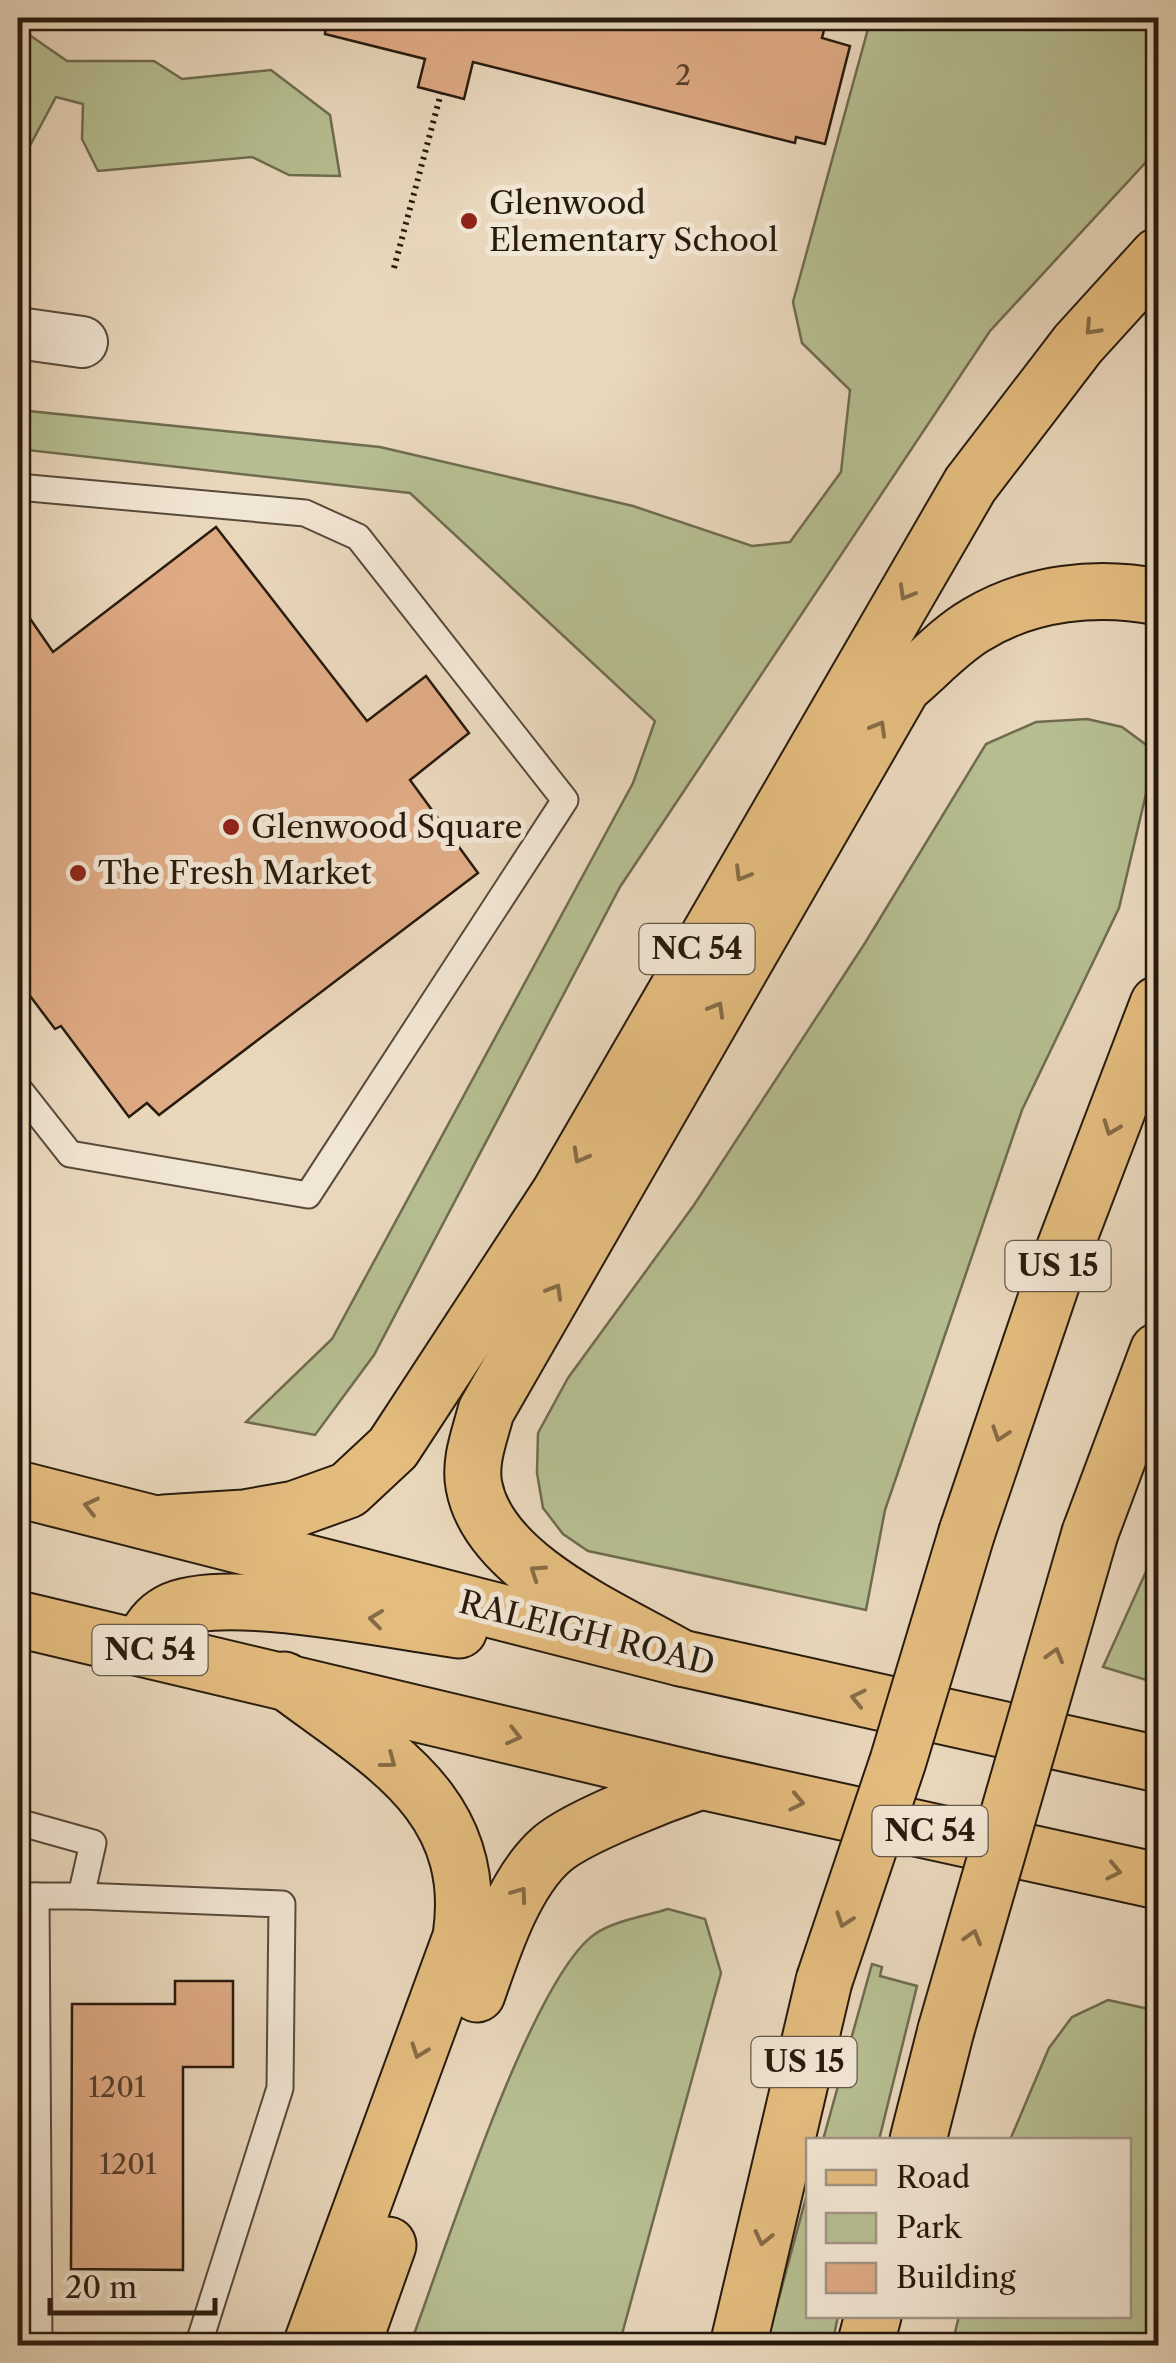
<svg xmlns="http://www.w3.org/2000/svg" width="1176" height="2363" font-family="'Libre Caslon Text',serif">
	<rect width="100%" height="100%" fill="#e9d7bc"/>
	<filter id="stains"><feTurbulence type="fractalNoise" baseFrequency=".002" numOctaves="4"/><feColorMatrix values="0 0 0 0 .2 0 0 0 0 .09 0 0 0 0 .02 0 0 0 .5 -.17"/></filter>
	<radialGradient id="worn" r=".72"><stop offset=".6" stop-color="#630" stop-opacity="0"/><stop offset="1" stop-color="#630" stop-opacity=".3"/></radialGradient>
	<g fill="#b6be91" stroke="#6f6c50" stroke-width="2.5">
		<path d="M 871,18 L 1158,18 L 1158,149 L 990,331 L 620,887 L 374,1355 L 315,1435 L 246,1422 L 332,1339 L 633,783 L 655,721 L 410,493 L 18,449 L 18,410 L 380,447 L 633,506 L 752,546 L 790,542 L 841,472 L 850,390 L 802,343 L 793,302 Z"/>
		<path d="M 18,27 L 67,61 L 154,61 L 182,79 L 271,70 L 330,115 L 340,176 L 289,175 L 252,157 L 98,171 L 82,139 L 83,104 L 56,97 L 18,168 Z"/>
		<path d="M 1087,719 L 1122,727 L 1149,747 L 1150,777 L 1119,908 L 1022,1110 L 885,1510 L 866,1610 L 588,1551 L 563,1534 L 543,1508 L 537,1473 L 538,1433 L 568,1378 L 694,1205 L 865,943 L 986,744 L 1036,722 Z"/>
		<path d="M 1158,1545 L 1158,1670 L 1153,1682 L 1103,1667 Z"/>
		<path d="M 668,1909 L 705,1919 L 721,1973 L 619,2345 L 410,2345 C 442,2261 530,1979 595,1934 C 613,1921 646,1916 668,1909 Z"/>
		<path d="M 872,1964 L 882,1967 L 880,1976 L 917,1986 L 879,2140 L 823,2140 Z"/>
		<path d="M 1108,2000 L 1158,2011 L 1158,2345 L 952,2345 L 959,2316 L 1128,2316 L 1128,2140 L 1010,2140 L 1049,2048 L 1072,2017 Z"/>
		<path d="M 808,2190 L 808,2316 L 838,2316 L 832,2345 L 766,2346 Z"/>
	</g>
	<g fill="#deaa84" stroke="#281b0e" stroke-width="2.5">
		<path d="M 327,18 L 827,18 L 822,38 L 850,46 L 825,144 L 796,137 L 795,143 L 473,62 L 464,99 L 418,87 L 425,59 L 325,34 Z"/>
		<path d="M 216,527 L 367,721 L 426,676 L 469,733 L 410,780 L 478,873 L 159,1115 L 147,1103 L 129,1117 L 61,1026 L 55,1029 L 18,980 L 18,601 L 53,652 Z"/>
		<path d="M 175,1981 L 233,1981 L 233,2067 L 183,2067 L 183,2270 L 71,2269 L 72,2004 L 175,2004 Z"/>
	</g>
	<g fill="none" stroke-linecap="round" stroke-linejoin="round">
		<g stroke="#584a3a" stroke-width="29">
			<g id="service">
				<path d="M 18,487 L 305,513 L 358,537 L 565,800 L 308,1195 L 70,1154 L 18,1088"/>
				<path d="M 18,1822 L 93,1843 L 81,1896 L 18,1896"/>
				<path d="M 36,1896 L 39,2346"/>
				<path d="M 81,1896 L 282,1904 L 280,2088 L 198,2346"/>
			</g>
		</g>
		<g stroke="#584a3a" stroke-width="54">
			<path id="minor" d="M 18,333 L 82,342"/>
		</g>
		<g stroke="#281b0e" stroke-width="59">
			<g id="primary">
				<path d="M 18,1489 L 681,1658 L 1158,1764"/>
				<path d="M 18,1619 L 701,1781 L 1158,1881"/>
				<path d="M 142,1648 C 147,1633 155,1620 170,1612 C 221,1584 396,1622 459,1630"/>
			</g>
		</g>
		<g stroke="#281b0e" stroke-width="59">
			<g id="trunk">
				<path d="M 164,1523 L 244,1518 L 295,1509 L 348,1490 L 393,1448 L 559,1194 L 970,485 L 1078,344 L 1158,256"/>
				<path d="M 967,1532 L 1054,1276 L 1158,1004"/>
				<path d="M 1090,1533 L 1158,1351"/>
				<path d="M 681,1658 C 615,1620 489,1568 474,1486 C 469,1461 480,1435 486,1411 L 903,686 C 926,667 950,640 976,625 C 1030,592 1098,585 1158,597"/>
				<path d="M 284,1680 C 377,1751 481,1801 461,1937 L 311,2346"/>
				<path d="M 477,1994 C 493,1948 514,1882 552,1849 C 579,1826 666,1793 701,1781"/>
				<path d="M 918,2140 L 946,2030"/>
				<path d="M 352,2346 L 388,2245"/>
				<path d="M 738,2346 L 824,1981"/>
				<path d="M 865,2346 L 873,2316"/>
			</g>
		</g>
		<path stroke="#281b0e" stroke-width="6" stroke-dasharray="2.5 5" stroke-linecap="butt" d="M 394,268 L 441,93"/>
		<use href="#service" stroke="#f1e5d3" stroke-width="25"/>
		<use href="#minor" stroke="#f1e5d3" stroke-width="50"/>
		<use href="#primary" stroke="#e4bc7e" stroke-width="55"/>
		<use href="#trunk" stroke="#e4bc7e" stroke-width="55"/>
		<g stroke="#281b0e" stroke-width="59" stroke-linecap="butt">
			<g id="trunk-bridge">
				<path d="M 824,1981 L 898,1761 L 967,1532"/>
				<path d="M 946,2030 L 1090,1533"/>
			</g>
		</g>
		<use href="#trunk-bridge" stroke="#e4bc7e" stroke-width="55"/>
	</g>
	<defs><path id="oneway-chevron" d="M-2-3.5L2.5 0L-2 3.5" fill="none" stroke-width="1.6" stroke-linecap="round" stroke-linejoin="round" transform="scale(2.5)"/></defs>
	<g stroke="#866c46">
		<use href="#oneway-chevron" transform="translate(1092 328) rotate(133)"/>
		<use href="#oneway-chevron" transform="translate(906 593) rotate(120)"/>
		<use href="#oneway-chevron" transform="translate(879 728) rotate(-60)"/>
		<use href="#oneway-chevron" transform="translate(742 874) rotate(121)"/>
		<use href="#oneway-chevron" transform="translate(717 1009) rotate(-60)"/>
		<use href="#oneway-chevron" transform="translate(1111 1128) rotate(111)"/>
		<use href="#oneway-chevron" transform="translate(580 1156) rotate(119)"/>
		<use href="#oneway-chevron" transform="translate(555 1291) rotate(-60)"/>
		<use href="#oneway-chevron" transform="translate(1000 1434) rotate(109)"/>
		<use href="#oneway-chevron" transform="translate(91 1506) rotate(-167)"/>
		<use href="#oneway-chevron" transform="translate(537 1572) rotate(-146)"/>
		<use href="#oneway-chevron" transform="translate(376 1619) rotate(-173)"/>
		<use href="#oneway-chevron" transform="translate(1055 1655) rotate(-74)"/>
		<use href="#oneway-chevron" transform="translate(858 1698) rotate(-168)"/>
		<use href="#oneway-chevron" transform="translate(514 1736) rotate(14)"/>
		<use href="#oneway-chevron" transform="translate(389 1761) rotate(37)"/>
		<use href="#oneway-chevron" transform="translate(797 1802) rotate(12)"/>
		<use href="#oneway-chevron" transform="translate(1114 1871) rotate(12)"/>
		<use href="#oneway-chevron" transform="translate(520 1894) rotate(-54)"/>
		<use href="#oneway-chevron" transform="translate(844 1920) rotate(109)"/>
		<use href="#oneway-chevron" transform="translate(973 1937) rotate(-74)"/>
		<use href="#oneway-chevron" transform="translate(419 2051) rotate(110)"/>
		<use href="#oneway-chevron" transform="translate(763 2238) rotate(103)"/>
	</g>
	<g fill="#8f2418" stroke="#f1e5d3" stroke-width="4">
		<circle cx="469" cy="221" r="10"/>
		<circle cx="231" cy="827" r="10"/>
		<circle cx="78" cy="873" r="10"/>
	</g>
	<g text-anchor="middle" stroke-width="10" stroke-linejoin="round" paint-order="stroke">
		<g font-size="28" fill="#563f2c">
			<text x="683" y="85">2</text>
			<text x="117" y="2097">1201</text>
			<text x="128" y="2174">1201</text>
		</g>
		<g fill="#f1e5d3" stroke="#645849" stroke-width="2.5">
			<rect x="639.5" y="924" width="115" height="50" rx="8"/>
			<rect x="1005.5" y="1241" width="105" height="50" rx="8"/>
			<rect x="92.5" y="1625" width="115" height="50" rx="8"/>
			<rect x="872.5" y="1806" width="115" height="50" rx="8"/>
			<rect x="751.5" y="2037" width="105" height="50" rx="8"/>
		</g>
		<g font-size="30" font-weight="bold" fill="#281b0e">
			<text x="697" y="959">NC 54</text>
			<text x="1058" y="1276">US 15</text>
			<text x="150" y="1660">NC 54</text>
			<text x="930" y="1841">NC 54</text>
			<text x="804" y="2072">US 15</text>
		</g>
		<g font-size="32" fill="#281b0e" stroke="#f1e5d3" text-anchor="start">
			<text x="489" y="214">Glenwood<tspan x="489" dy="37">Elementary School</tspan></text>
			<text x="251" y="838">Glenwood Square</text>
			<text x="98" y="884">The Fresh Market</text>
		</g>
		<g font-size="32" fill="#281b0e" stroke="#f1e5d3">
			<text transform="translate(587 1633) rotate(14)" y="11">RALEIGH ROAD</text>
		</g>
	</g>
	<rect width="1176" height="2363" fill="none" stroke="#e9d7bc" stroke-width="60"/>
	<rect x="20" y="20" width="1136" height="2323" fill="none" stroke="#281b0e" stroke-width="5"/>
	<rect x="30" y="30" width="1116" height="2303" fill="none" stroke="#281b0e" stroke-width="2.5"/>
	<rect x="806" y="2138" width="325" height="180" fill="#f1e5d3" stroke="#a19484" stroke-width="2.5"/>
	<rect x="826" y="2170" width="50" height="15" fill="#e4bc7e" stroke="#a19484" stroke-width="2.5"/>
	<text x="896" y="2188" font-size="30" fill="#281b0e">Road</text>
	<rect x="826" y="2213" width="50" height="30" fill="#b6be91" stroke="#a19484" stroke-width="2.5"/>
	<text x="896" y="2238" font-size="30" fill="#281b0e">Park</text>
	<rect x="826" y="2263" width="50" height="30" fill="#deaa84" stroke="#a19484" stroke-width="2.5"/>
	<text x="896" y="2288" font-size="30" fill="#281b0e">Building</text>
	<path d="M50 2298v15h165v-15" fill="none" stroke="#281b0e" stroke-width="5"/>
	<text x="65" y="2298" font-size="30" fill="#281b0e" stroke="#f1e5d3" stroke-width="8" paint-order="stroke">20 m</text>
	<rect width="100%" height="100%" filter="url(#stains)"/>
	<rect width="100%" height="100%" fill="url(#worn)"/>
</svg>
